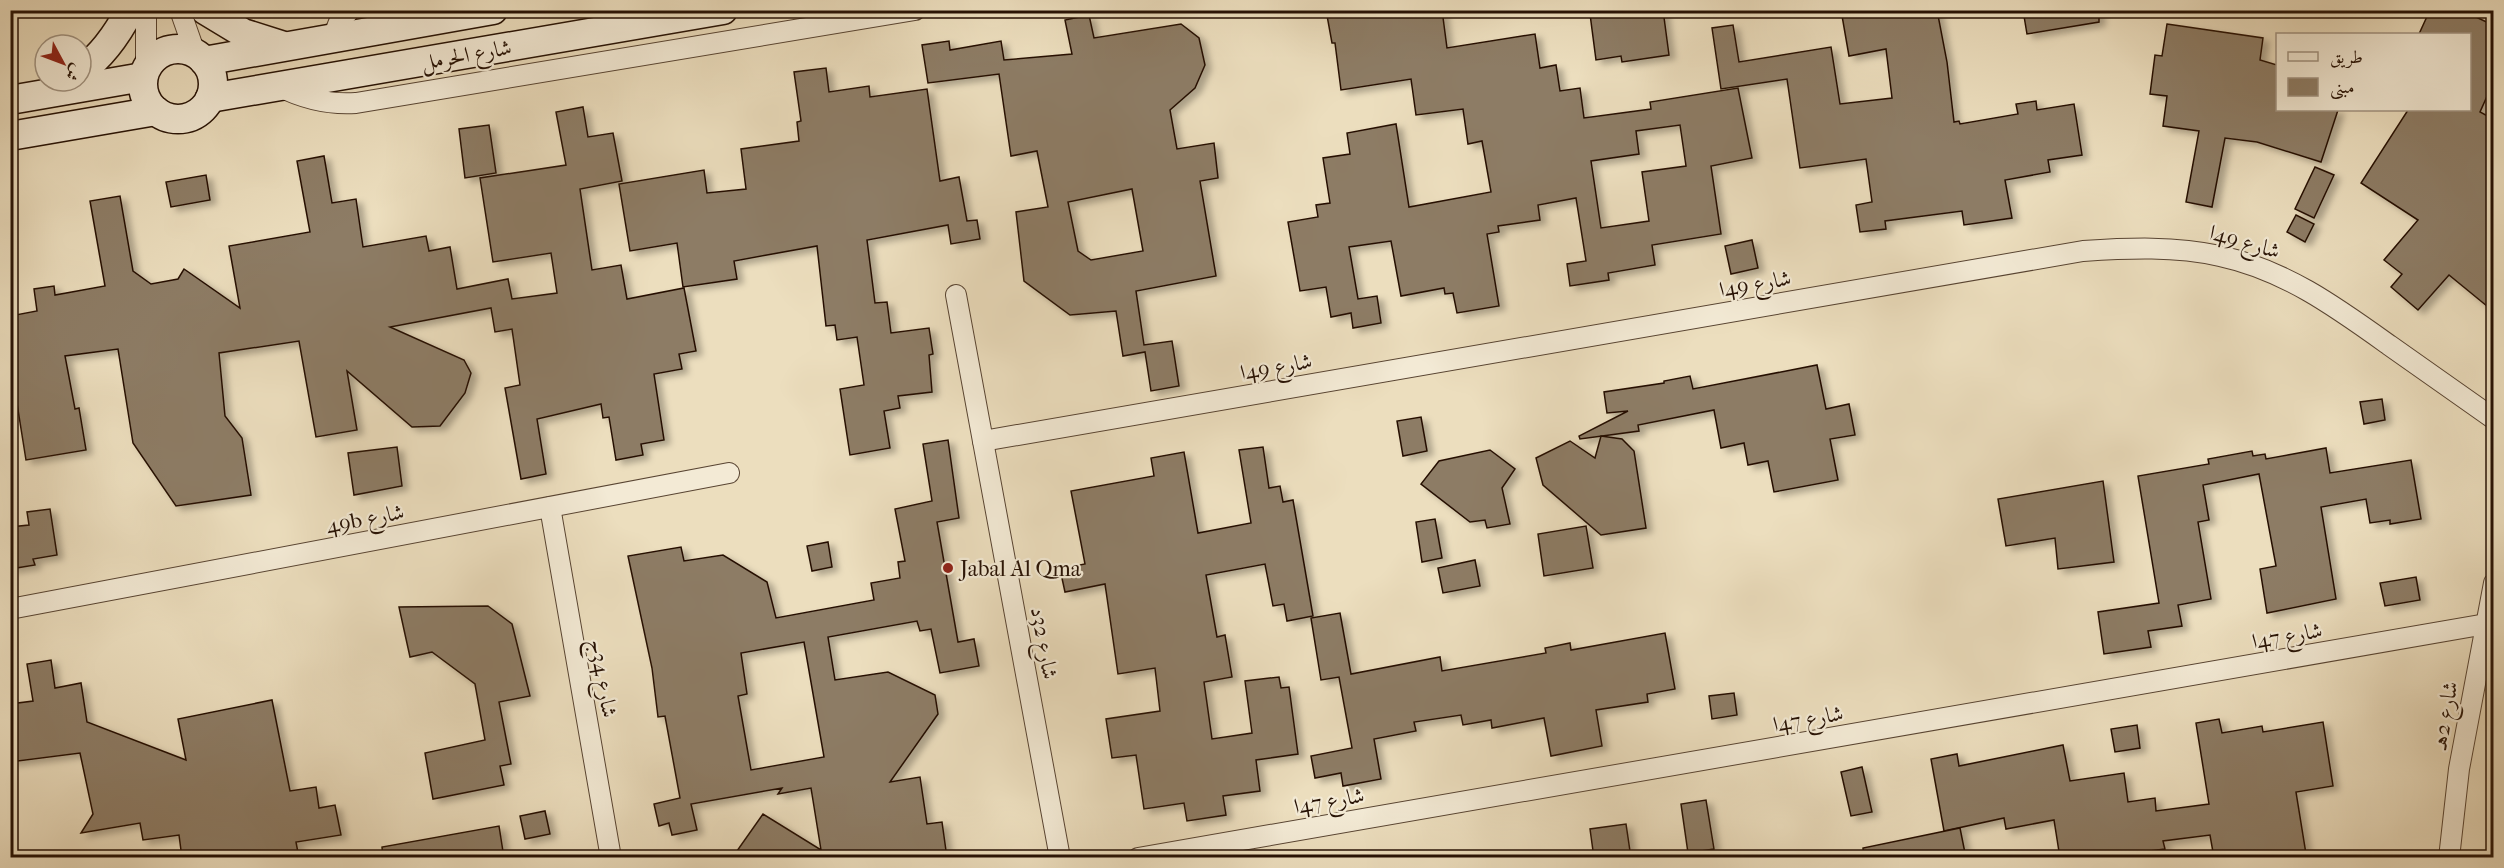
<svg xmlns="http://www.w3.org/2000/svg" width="2504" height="868" font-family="'IM FELL French Canon',Amiri,serif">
	<defs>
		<filter id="shadow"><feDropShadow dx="6" dy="4" stdDeviation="3" flood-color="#0004"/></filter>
	</defs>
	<rect width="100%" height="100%" fill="#ecdebe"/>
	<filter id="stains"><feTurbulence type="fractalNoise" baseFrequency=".00333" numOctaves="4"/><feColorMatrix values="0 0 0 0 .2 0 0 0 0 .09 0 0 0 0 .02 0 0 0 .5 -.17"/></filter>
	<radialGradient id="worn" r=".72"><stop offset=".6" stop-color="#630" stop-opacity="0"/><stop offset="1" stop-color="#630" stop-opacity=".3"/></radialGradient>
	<g fill="#8d7c65" stroke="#261104" stroke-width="1.5" fill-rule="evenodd" filter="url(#shadow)">
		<path d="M 1326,10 L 1352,10 L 1352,15 L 1385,10 L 1442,10 L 1447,48 L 1535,34 L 1540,68 L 1556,65 L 1560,91 L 1580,88 L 1584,118 L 1651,109 L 1650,102 L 1738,88 L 1752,158 L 1711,166 L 1721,234 L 1652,245 L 1655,265 L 1608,273 L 1609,280 L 1570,286 L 1567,264 L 1586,261 L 1576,198 L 1538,205 L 1540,220 L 1498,226 L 1499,232 L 1487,234 L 1499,306 L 1457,313 L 1453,293 L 1445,294 L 1444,288 L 1401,296 L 1391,241 L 1349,247 L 1358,299 L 1377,296 L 1381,323 L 1353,328 L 1351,313 L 1331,317 L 1326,287 L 1300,291 L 1288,222 L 1318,217 L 1316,205 L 1330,203 L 1323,158 L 1350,154 L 1347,133 L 1396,124 L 1409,207 L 1491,192 L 1482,141 L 1468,144 L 1463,109 L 1416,115 L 1411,79 L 1341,90 L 1335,43 L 1332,43 ZM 1680,125 L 1686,166 L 1642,172 L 1649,221 L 1601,228 L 1591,161 L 1639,154 L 1636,131 Z"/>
		<path d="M 1614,10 L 1663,10 L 1669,55 L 1622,62 L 1621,56 L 1596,60 L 1590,14 Z"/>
		<path d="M 1841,10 L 1937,10 L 1947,62 L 1954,122 L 1959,121 L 1960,124 L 2018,114 L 2016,104 L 2036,101 L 2037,110 L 2074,104 L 2082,155 L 2048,160 L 2050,172 L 2005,180 L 2012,218 L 1964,225 L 1962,211 L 1885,221 L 1886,229 L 1860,232 L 1856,205 L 1872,202 L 1866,159 L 1800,168 L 1787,79 L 1721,89 L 1712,28 L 1733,25 L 1739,62 L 1831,47 L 1840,104 L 1892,98 L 1886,49 L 1849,56 Z"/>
		<path d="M 2023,10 L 2099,10 L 2099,22 L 2027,34 Z"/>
		<path d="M 2430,10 L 2461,10 L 2493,25 L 2493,83 L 2480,112 L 2493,119 L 2493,311 L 2449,275 L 2418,310 L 2391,287 L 2402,274 L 2384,260 L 2418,220 L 2361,183 L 2408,110 L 2469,110 L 2469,34 L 2419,34 Z"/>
		<path d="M 1089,15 L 1094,38 L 1181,24 L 1199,38 L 1205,65 L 1195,88 L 1170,110 L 1177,149 L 1214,143 L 1218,178 L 1200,181 L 1216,276 L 1136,291 L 1144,345 L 1172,341 L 1179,386 L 1151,391 L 1145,352 L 1123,356 L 1116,311 L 1070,315 L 1024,281 L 1016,212 L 1048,207 L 1037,151 L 1011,156 L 999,74 L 928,83 L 922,45 L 949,41 L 950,50 L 1001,41 L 1004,60 L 1072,54 L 1065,20 ZM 1132,189 L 1143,251 L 1091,260 L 1078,251 L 1068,202 Z"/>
		<path d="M 2167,24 L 2263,38 L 2260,60 L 2277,65 L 2277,110 L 2338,110 L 2321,162 L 2257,142 L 2225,138 L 2212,207 L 2186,202 L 2199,131 L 2163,126 L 2167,96 L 2150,94 L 2155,55 L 2162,56 Z"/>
		<path d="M 826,68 L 829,92 L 869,86 L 870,97 L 927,89 L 940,181 L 959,177 L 967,221 L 977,220 L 980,239 L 951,244 L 948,225 L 867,240 L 875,303 L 887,302 L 891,333 L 929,328 L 933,354 L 929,355 L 932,392 L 898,396 L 900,408 L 884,411 L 890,448 L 850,455 L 840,389 L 864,385 L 857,337 L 837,340 L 835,325 L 826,326 L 817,246 L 734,261 L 737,279 L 683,287 L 677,243 L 630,251 L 619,184 L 704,170 L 707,193 L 746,189 L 741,149 L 799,141 L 797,122 L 801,121 L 794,72 Z"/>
		<path d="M 583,107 L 588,137 L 613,133 L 622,181 L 580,189 L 592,270 L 621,265 L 627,299 L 684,288 L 696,351 L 679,354 L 682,369 L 654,374 L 664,440 L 641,444 L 643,455 L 616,460 L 609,417 L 603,418 L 601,404 L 537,419 L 546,474 L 521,479 L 505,388 L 520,385 L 512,329 L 495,332 L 491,308 L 390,327 L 464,360 L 471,373 L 465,393 L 440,426 L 412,427 L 347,371 L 357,430 L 316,437 L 299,341 L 219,353 L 225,416 L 242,438 L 251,495 L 176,506 L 133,443 L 118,349 L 65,356 L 75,409 L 79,408 L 86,450 L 26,460 L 15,391 L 10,392 L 10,316 L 37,311 L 34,289 L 54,286 L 55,295 L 105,286 L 90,201 L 120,196 L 133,271 L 151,284 L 178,279 L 184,269 L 240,308 L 229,246 L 310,232 L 297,161 L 324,156 L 332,203 L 356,199 L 363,247 L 426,236 L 429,251 L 450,247 L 457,289 L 508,279 L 512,299 L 557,293 L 551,253 L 493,262 L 480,178 L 566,165 L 556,112 Z"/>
		<path d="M 489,125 L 496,173 L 465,178 L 459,129 Z"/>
		<path d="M 2315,167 L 2334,175 L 2314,218 L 2295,209 Z"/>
		<path d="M 206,175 L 210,200 L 171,207 L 166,182 Z"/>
		<path d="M 2296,215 L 2314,224 L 2305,242 L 2287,232 Z"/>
		<path d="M 1752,240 L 1758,268 L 1731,274 L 1725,246 Z"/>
		<path d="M 1817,365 L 1826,409 L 1849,404 L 1855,435 L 1830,439 L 1838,480 L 1774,492 L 1768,461 L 1748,465 L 1744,443 L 1721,448 L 1714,410 L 1638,425 L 1639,431 L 1580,439 L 1579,436 L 1628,411 L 1607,413 L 1604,392 L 1664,383 L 1664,381 L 1690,376 L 1693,389 Z"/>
		<path d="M 2382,399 L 2385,420 L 2364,424 L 2360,402 Z"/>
		<path d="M 1421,417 L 1427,451 L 1403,456 L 1397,421 Z"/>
		<path d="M 1601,436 L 1622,439 L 1634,451 L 1646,528 L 1601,535 L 1543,485 L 1536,458 L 1570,441 L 1595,458 Z"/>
		<path d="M 948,440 L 959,518 L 937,522 L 958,642 L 974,639 L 979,666 L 940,673 L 931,629 L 920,631 L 917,621 L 828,637 L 835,680 L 888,672 L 935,695 L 938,714 L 890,782 L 920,777 L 927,824 L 942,822 L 947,858 L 732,858 L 763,814 L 821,850 L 811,788 L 778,794 L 782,788 L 691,804 L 697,830 L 672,835 L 669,823 L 659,826 L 654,804 L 680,798 L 665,716 L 658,717 L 652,668 L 628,556 L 681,547 L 684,561 L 723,555 L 767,582 L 776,618 L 874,600 L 871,583 L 900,578 L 898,562 L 905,561 L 895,509 L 932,501 L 923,444 ZM 804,642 L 824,757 L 751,770 L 738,696 L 747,694 L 741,653 Z"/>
		<path d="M 397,447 L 402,486 L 354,495 L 348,453 Z"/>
		<path d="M 1263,447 L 1269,488 L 1280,486 L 1283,502 L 1293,500 L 1313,616 L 1287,621 L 1284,604 L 1273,606 L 1265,564 L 1206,575 L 1217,637 L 1225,635 L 1232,677 L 1204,682 L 1212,739 L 1252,733 L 1245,681 L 1279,677 L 1281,688 L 1289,687 L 1298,754 L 1256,760 L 1260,791 L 1223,796 L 1226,815 L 1187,821 L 1184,803 L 1144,809 L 1136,755 L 1112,758 L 1106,719 L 1160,711 L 1155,668 L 1118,674 L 1105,584 L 1065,592 L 1060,569 L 1085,564 L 1071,491 L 1154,476 L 1151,458 L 1184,452 L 1198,533 L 1251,523 L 1239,450 Z"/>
		<path d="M 2326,448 L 2330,473 L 2411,460 L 2421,519 L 2390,524 L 2390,520 L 2370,523 L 2366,499 L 2321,507 L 2336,599 L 2267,613 L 2260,569 L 2276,566 L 2259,474 L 2203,485 L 2209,520 L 2198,522 L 2211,599 L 2178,605 L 2182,626 L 2148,631 L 2151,647 L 2104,654 L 2098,612 L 2159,603 L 2138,476 L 2209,464 L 2208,459 L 2252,451 L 2253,456 L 2265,454 L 2266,459 Z"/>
		<path d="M 1490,450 L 1515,469 L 1502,488 L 1510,524 L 1487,528 L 1485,520 L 1470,522 L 1421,484 L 1439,461 Z"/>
		<path d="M 2103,481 L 2114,562 L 2058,569 L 2055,538 L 2006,546 L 1998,499 Z"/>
		<path d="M 50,509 L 57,555 L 33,559 L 35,565 L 10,569 L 10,527 L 29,525 L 27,512 Z"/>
		<path d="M 1435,519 L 1442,558 L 1422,562 L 1416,522 Z"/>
		<path d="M 1586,526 L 1593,568 L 1544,576 L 1538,534 Z"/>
		<path d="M 828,542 L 832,567 L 812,571 L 807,546 Z"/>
		<path d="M 1475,560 L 1480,586 L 1443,593 L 1438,568 Z"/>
		<path d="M 2416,577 L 2420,600 L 2385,606 L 2380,583 Z"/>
		<path d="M 488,606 L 512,624 L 530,696 L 499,702 L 511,764 L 500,766 L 504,785 L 433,799 L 425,753 L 485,740 L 475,684 L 432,652 L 410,657 L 399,607 Z"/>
		<path d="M 1340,613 L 1351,674 L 1440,657 L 1442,671 L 1546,653 L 1545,648 L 1570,643 L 1571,650 L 1665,633 L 1675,689 L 1647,694 L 1648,702 L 1596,710 L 1602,746 L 1551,756 L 1544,718 L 1492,728 L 1491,720 L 1463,725 L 1461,715 L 1414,722 L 1416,731 L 1374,739 L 1381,779 L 1343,786 L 1341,773 L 1315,778 L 1311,756 L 1352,748 L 1339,677 L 1321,680 L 1311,618 Z"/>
		<path d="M 51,660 L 55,688 L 81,683 L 87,722 L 186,760 L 178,719 L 272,700 L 290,791 L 316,787 L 319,808 L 335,805 L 341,835 L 296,842 L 299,858 L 182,858 L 179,835 L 143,840 L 140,823 L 81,833 L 93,814 L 80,753 L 10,762 L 10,704 L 33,701 L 27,664 Z"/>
		<path d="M 1734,693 L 1737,715 L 1712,719 L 1709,696 Z"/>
		<path d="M 2219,719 L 2222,733 L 2262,726 L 2263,732 L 2323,722 L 2333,786 L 2296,792 L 2306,854 L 2289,858 L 2214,858 L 2210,835 L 2163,841 L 2165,849 L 2135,853 L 2135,858 L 2060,858 L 2054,820 L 2006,829 L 2004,818 L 1944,831 L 1931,759 L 1957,754 L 1959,766 L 2063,745 L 2070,781 L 2124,773 L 2128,802 L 2155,798 L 2156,811 L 2209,804 L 2196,723 Z"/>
		<path d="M 2137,725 L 2140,748 L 2115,752 L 2111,729 Z"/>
		<path d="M 1862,767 L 1872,812 L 1851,816 L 1841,772 Z"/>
		<path d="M 1706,800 L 1714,849 L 1688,853 L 1681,804 Z"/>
		<path d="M 545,811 L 550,834 L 525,839 L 520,816 Z"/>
		<path d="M 1626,824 L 1631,858 L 1594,858 L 1590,829 Z"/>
		<path d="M 499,826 L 504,858 L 383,858 L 382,847 Z"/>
		<path d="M 1960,828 L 1966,858 L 1864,858 L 1863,848 Z"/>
	</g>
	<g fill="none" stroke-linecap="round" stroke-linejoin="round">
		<g stroke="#584432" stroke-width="22">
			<g id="street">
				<path d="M 180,10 L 195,53"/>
				<path d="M 332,40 L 339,22 L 350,10"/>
				<path d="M 146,70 L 146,10"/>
				<path d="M 278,86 C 304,99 328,105 356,103 L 915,10"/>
				<path d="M 956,295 L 1060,858"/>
				<path d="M 983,441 L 2083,251 C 2129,248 2175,246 2220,256 C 2285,270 2336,307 2389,345 C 2424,370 2459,394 2494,419"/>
				<path d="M 550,507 L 611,858"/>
				<path d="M 10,609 L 729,473"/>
				<path d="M 1138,858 L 2486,624"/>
				<path d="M 2449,858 L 2459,769 L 2494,583"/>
			</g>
		</g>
		<g stroke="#261104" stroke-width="31">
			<g id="secondary">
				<path d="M 205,10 L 243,33 L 281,45"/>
				<circle cx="178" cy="84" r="35"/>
				<path d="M 204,61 L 493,10"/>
				<path d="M 81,71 C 102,56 118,33 130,10"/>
				<path d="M 210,98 L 723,10"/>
				<path d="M 10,100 L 143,77"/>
				<path d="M 10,136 L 156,111"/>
			</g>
		</g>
		<use href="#street" stroke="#f3ead5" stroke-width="20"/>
		<use href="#secondary" stroke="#f3ead5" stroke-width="28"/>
	</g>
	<circle fill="#8f2418" stroke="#f3ead5" stroke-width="2" cx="948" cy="568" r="6"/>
	<g text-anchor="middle" stroke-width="4.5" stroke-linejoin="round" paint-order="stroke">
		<g font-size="22" fill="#261104" stroke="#f3ead5">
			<text transform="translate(466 54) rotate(-10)" y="8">شارع الحرمل</text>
			<text transform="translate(2245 241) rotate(16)" y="8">شارع 49ا</text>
			<text transform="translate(1755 283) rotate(-10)" y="8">شارع 49ا</text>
			<text transform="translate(1276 366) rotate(-10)" y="8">شارع 49ا</text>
			<text transform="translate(365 518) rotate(-11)" y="8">49b شارع</text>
			<text transform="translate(2287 635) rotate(-10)" y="8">شارع 47ا</text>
			<text transform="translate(1045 643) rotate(80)" y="8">شارع 32د</text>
			<text transform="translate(604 678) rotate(80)" y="8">شارع 34ج</text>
			<text transform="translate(2444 715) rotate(-80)" y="8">شارع 2هـ</text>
			<text transform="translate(1808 718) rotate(-10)" y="8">شارع 47ا</text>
			<text transform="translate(1329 800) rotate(-10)" y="8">شارع 47ا</text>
		</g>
		<g font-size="22" fill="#261104" stroke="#f3ead5" text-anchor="start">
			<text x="960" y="576">Jabal Al Qma</text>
		</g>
	</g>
	<rect width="2504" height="868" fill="none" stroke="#ecdebe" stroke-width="36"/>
	<rect x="12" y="12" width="2480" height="844" fill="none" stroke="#261104" stroke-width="3"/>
	<rect x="18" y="18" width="2468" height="832" fill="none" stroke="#261104" stroke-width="1.5"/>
	<rect x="2276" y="33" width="195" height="78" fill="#f3ead5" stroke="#a19381" stroke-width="1.5"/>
	<rect x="2288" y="52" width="30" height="9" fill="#f3ead5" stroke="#a19381" stroke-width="1.5"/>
	<text x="2330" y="63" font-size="18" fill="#261104">طريق</text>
	<rect x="2288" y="78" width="30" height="18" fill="#8d7c65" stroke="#a19381" stroke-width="1.5"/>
	<text x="2330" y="93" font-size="18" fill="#261104">مبنى</text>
	<g transform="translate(63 63) rotate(131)"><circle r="28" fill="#f3ead5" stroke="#a19381" stroke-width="1.5"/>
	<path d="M0-4.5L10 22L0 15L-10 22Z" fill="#8f2418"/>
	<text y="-9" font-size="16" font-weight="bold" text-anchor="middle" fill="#261104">ش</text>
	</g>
	<rect width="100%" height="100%" filter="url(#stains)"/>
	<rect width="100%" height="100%" fill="url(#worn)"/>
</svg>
